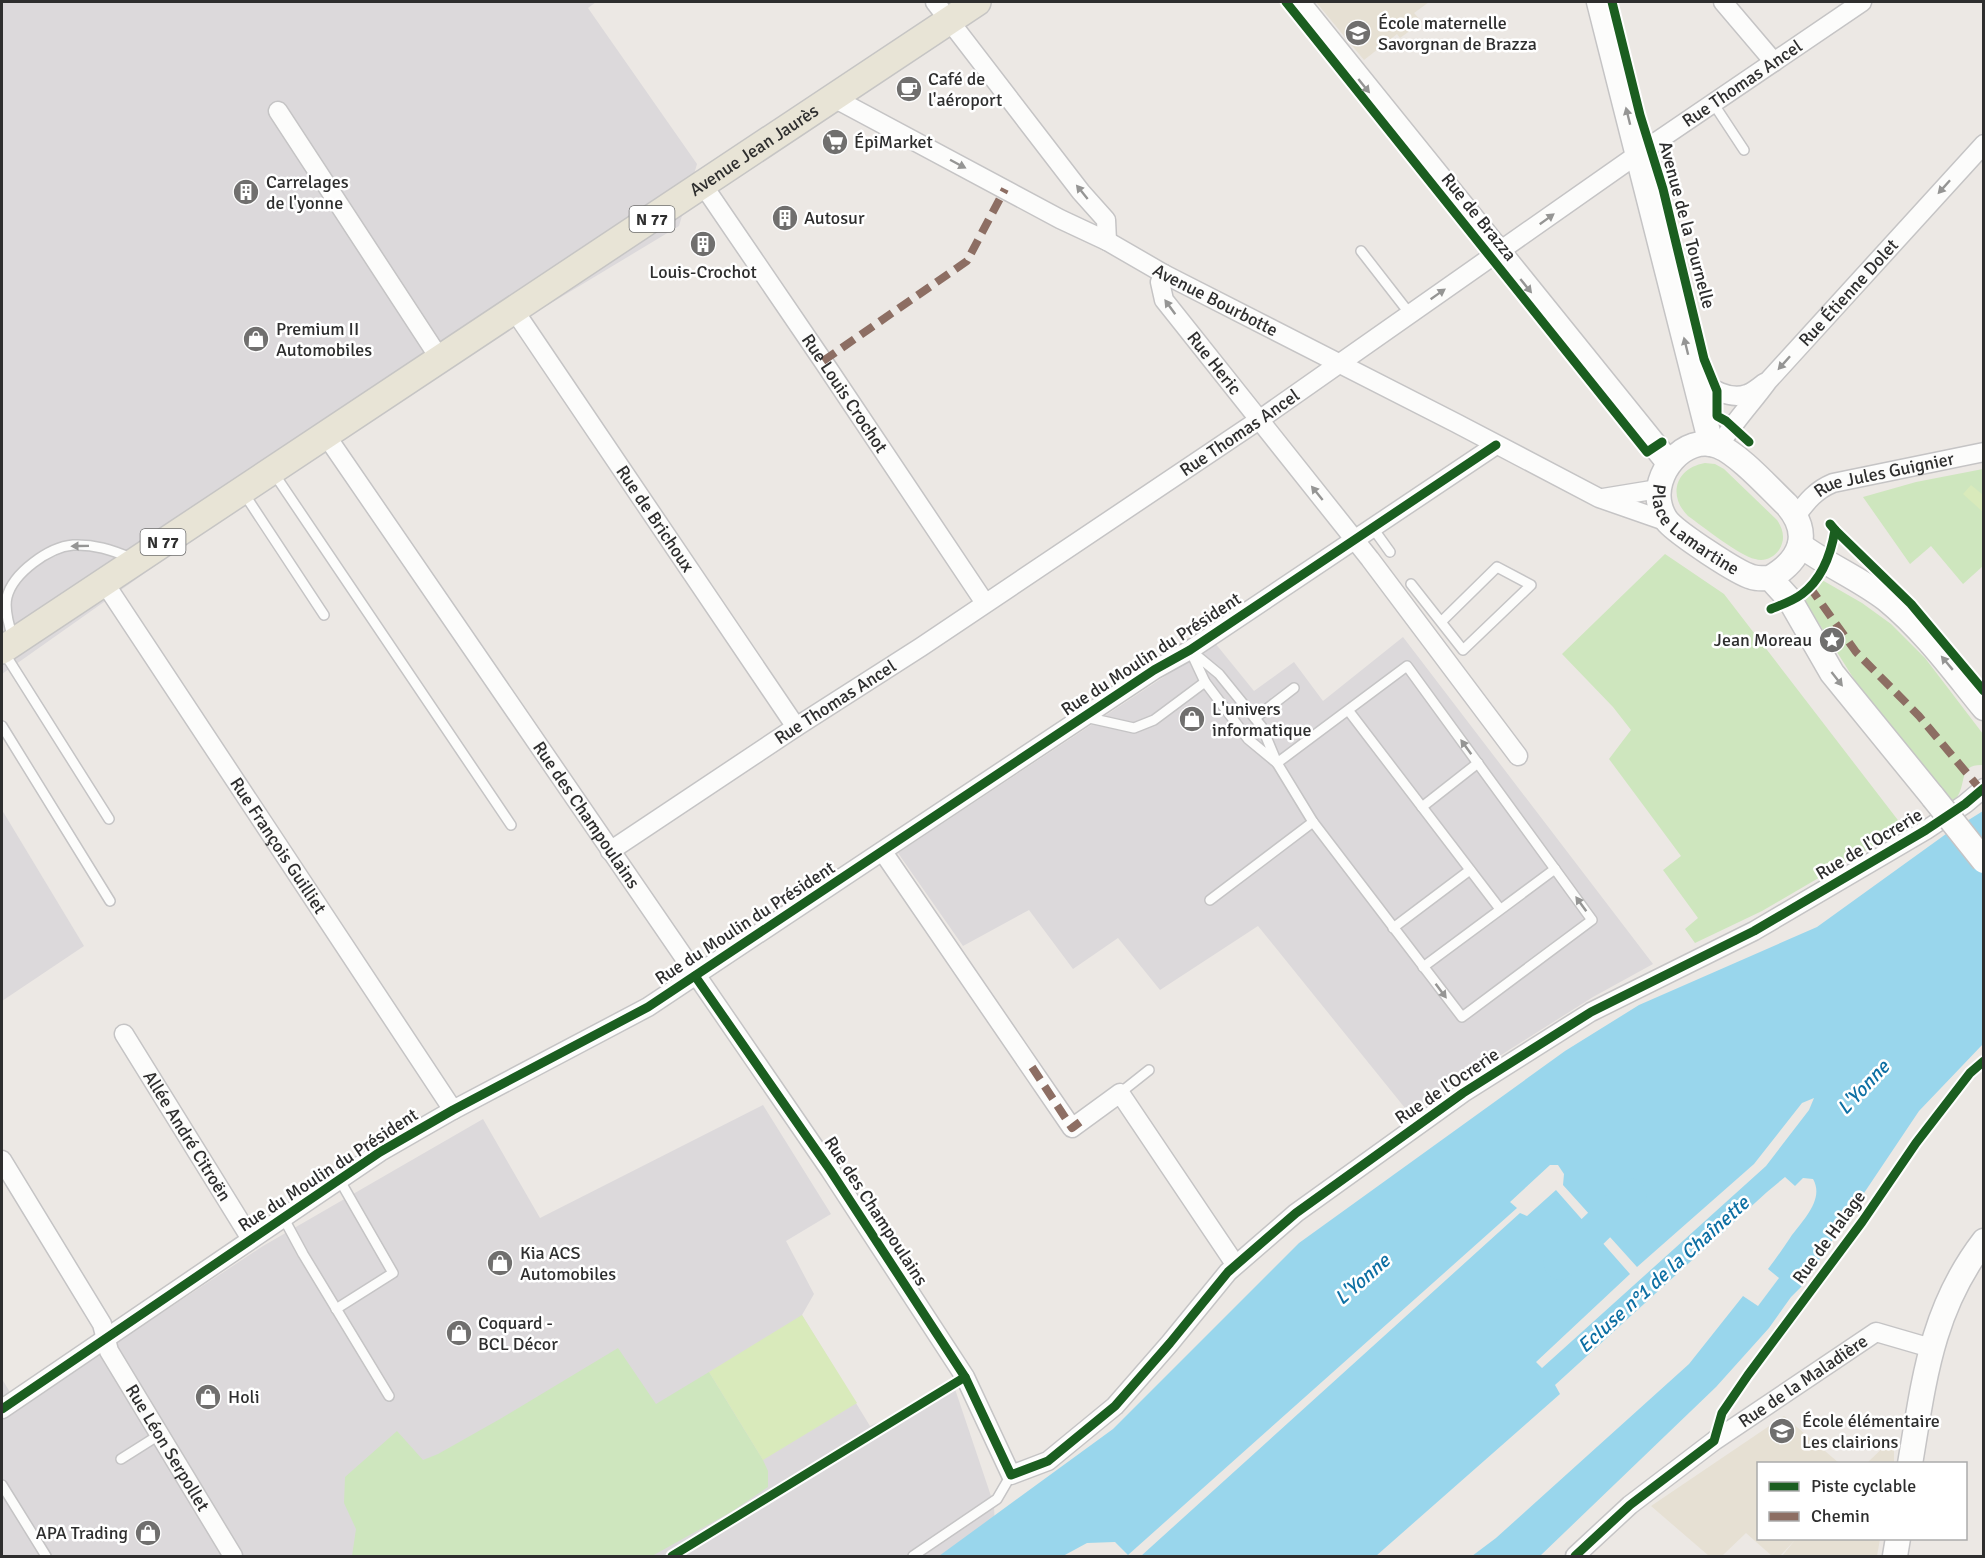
<svg xmlns="http://www.w3.org/2000/svg" width="1985" height="1558" font-family="Signika,sans-serif">
	<rect width="100%" height="100%" fill="#ece8e4"/>
	<g fill="#dcd9db">
		<path d="M 2,2 L 596,2 L 588,8 L 697,164 L 679,226 L 387,402 L 2,674 Z"/>
		<path d="M 1403,637 L 1653,964 L 1593,997 L 1409,1113 L 1258,926 L 1160,990 L 1118,938 L 1073,969 L 1029,910 L 963,946 L 898,853 L 1215,643 L 1254,691 L 1294,662 L 1323,701 Z"/>
		<path d="M 2,810 L 84,946 L 2,1001 Z"/>
		<path d="M 763,1105 L 831,1214 L 786,1241 L 814,1294 L 802,1315 L 870,1426 L 955,1389 L 994,1505 L 996,1556 L 2,1556 L 2,1379 L 19,1407 L 263,1246 L 483,1119 L 540,1218 Z"/>
	</g>
	<g fill="#e6e0d3">
		<path d="M 1316,2 L 1429,2 L 1414,13 L 1422,22 L 1400,38 L 1397,34 L 1364,60 Z"/>
		<path d="M 1784,1416 L 1839,1463 L 1758,1464 L 1758,1538 L 1880,1539 L 1877,1556 L 1782,1556 L 1795,1540 L 1780,1556 L 1772,1556 L 1746,1533 L 1722,1556 L 1709,1556 L 1651,1506 Z"/>
		<path d="M 1894,1437 L 1894,1463 L 1867,1463 Z"/>
	</g>
	<g fill="#cee6be">
		<path d="M 1705,463 L 1715,464 L 1724,469 L 1777,520 C 1783,529 1786,539 1779,550 C 1773,558 1764,562 1755,559 C 1740,556 1702,526 1688,516 C 1667,495 1676,468 1705,463 Z"/>
		<path d="M 1983,469 L 1983,566 L 1963,584 L 1931,546 L 1910,564 L 1863,497 L 1916,482 Z"/>
		<path d="M 1665,554 L 1724,594 L 1904,828 L 1762,911 L 1695,943 L 1685,929 L 1698,918 L 1663,870 L 1681,856 L 1609,759 L 1631,730 L 1613,707 L 1562,654 Z"/>
		<path d="M 1822,580 L 1862,603 L 1891,624 L 1925,658 L 1983,734 L 1983,765 C 1958,764 1967,783 1957,797 C 1955,799 1952,801 1949,803 L 1859,687 L 1806,603 L 1806,597 Z"/>
		<path d="M 618,1348 L 656,1404 L 709,1372 L 763,1460 L 768,1471 L 768,1487 L 731,1512 L 652,1556 L 352,1556 L 356,1529 L 344,1503 L 345,1477 L 397,1431 L 423,1460 L 438,1454 L 500,1419 Z"/>
	</g>
	<g fill="#d9eabb">
		<path d="M 1971,485 L 1983,495 L 1983,512 L 1963,494 Z"/>
		<path d="M 802,1315 L 857,1403 L 763,1460 L 709,1372 Z"/>
	</g>
	<path fill="#99d6ec" d="M 1983,811 L 1983,1044 L 1919,1111 L 1801,1287 L 1791,1297 L 1769,1328 L 1716,1387 L 1540,1556 L 1472,1556 L 1496,1538 L 1689,1364 L 1743,1296 L 1758,1306 L 1779,1278 L 1768,1269 C 1776,1259 1783,1248 1790,1238 C 1802,1221 1825,1200 1813,1179 L 1803,1178 L 1795,1186 L 1785,1177 L 1767,1192 L 1555,1385 L 1560,1394 L 1376,1556 L 1141,1556 L 1520,1213 L 1527,1216 L 1556,1190 L 1630,1274 L 1536,1362 L 1542,1368 L 1766,1166 L 1809,1110 L 1814,1098 L 1802,1103 L 1754,1164 L 1637,1267 L 1563,1185 L 1564,1174 L 1558,1165 L 1550,1165 L 1510,1202 L 1517,1208 L 1128,1555 L 1115,1542 L 1087,1543 L 1063,1556 L 939,1556 L 1113,1429 L 1299,1243 L 1565,1051 L 1639,1005 L 1817,927 L 1946,834 Z"/>
	<g fill="none" stroke-linecap="round" stroke-linejoin="round">
		<path stroke="#99d6ec" stroke-width="33" d="M 1560,1263 L 1630,1195"/>
		<g stroke="#c5c4c5" stroke-width="12">
			<g id="lane">
				<path d="M 1713,103 L 1744,150"/>
				<path d="M 1361,251 L 1410,314"/>
				<path d="M 273,472 L 511,825"/>
				<path d="M 243,492 L 324,615"/>
				<path d="M 1372,527 L 1390,552"/>
				<path d="M 1411,584 L 1463,650 L 1531,585 L 1497,567 L 1441,622"/>
				<path d="M 13,638 C 9,626 4,609 7,597 C 13,573 49,547 73,545 C 94,544 112,550 131,558"/>
				<path d="M 1190,650 L 1219,674 L 1262,727 L 1277,763 L 1248,739 L 1205,682 Z"/>
				<path d="M 3,651 L 109,819"/>
				<path d="M 1348,710 L 1407,666 L 1592,920 L 1462,1017 L 1313,822 L 1277,763 L 1348,710 L 1500,909"/>
				<path d="M 1085,717 L 1134,728 L 1154,720 L 1205,682"/>
				<path d="M 1255,718 L 1294,688"/>
				<path d="M 2,726 L 110,901"/>
				<path d="M 1422,807 L 1478,763"/>
				<path d="M 1210,900 L 1313,822"/>
				<path d="M 1393,928 L 1470,870"/>
				<path d="M 1423,967 L 1555,869"/>
				<path d="M 1120,1093 L 1149,1070"/>
				<path d="M 283,1217 L 303,1254 L 389,1396"/>
				<path d="M 336,1309 L 393,1273 L 339,1179"/>
				<path d="M 1715,1438 L 1722,1413 L 1748,1375 L 1862,1222 L 1916,1143 L 1970,1073 L 1984,1061"/>
				<path d="M 121,1459 L 159,1435"/>
				<path d="M 2,1485 L 46,1556"/>
				<path d="M 913,1556 L 997,1499 L 1011,1475"/>
			</g>
		</g>
		<g stroke="#c5c4c5" stroke-width="21">
			<g id="street">
				<path d="M 935,2 L 1081,192 L 1106,220 L 1107,241"/>
				<path d="M 1723,2 L 1774,62"/>
				<path id="s1" d="M 832,97 L 1060,219 L 1107,241 L 1164,274 L 1456,423 L 1599,498 L 1668,522"/>
				<path d="M 278,111 L 440,359"/>
				<path id="s2" d="M 703,185 L 823,361 L 985,603"/>
				<path id="s3" d="M 1164,274 L 1160,282 L 1164,300 L 1370,559 L 1518,756"/>
				<path id="s4" d="M 514,310 L 796,727"/>
				<path d="M 1694,377 C 1709,387 1729,401 1747,394 C 1753,392 1759,387 1764,383"/>
				<path id="s5" d="M 325,434 L 830,1170 L 965,1377 L 1011,1475 L 1048,1461 L 1115,1406 L 1170,1343 L 1228,1272 L 1296,1213 L 1463,1093 L 1591,1012 L 1754,931 L 1926,830 L 1965,804 L 1984,788"/>
				<path id="s6" d="M 1719,446 C 1733,423 1752,403 1768,381 L 1984,144"/>
				<path d="M 1603,498 L 1658,489"/>
				<path id="s7" d="M 1796,516 C 1807,501 1816,490 1833,483 L 1984,452"/>
				<path id="s8" d="M 104,582 L 453,1110"/>
				<path id="s9" d="M 610,851 L 796,727 L 921,647 L 1259,420 L 1628,161 L 1862,2"/>
				<path d="M 883,852 L 1072,1128 L 1120,1093 L 1235,1264"/>
				<path id="s10" d="M 124,1034 L 251,1239"/>
				<path id="s11" d="M 2,1160 L 102,1324 L 109,1351 L 233,1556"/>
				<path d="M 2,1409 L 380,1152 L 453,1110 L 648,1007 L 1154,670 L 1190,650 L 1496,445"/>
				<path id="s12" d="M 1575,1556 L 1630,1505 L 1714,1441 L 1876,1332 L 1931,1348"/>
			</g>
		</g>
		<g stroke="#c5c4c5" stroke-width="27">
			<g id="secondary">
				<path d="M 1297,2 L 1669,463"/>
				<path d="M 1599,2 L 1711,444"/>
				<path d="M 1800,545 C 1827,565 1860,579 1886,599 C 1924,630 1953,670 1984,708"/>
				<path id="s13" d="M 1770,578 C 1801,560 1812,534 1787,505 C 1770,489 1739,454 1718,446 C 1684,433 1651,475 1660,506 C 1661,511 1665,519 1668,522 C 1679,534 1737,573 1752,577 C 1758,579 1764,578 1770,578 L 1790,600 L 1832,673 L 1933,797"/>
				<path d="M 1910,1464 C 1924,1381 1931,1310 1984,1241"/>
				<path d="M 1895,1556 L 1898,1538"/>
			</g>
		</g>
		<g stroke="#c6c5c4" stroke-width="30">
			<g id="primary">
				<path id="s14" d="M 2,650 L 977,2"/>
			</g>
		</g>
		<use href="#lane" stroke="#fcfcfb" stroke-width="9"/>
		<use href="#street" stroke="#fcfcfb" stroke-width="18"/>
		<use href="#secondary" stroke="#fcfcfb" stroke-width="24"/>
		<use href="#primary" stroke="#e8e4d6" stroke-width="27"/>
		<g stroke="#c5c4c5" stroke-width="27" stroke-linecap="butt">
			<path id="secondary-bridge" d="M 1933,797 L 1984,861"/>
		</g>
		<use href="#secondary-bridge" stroke="#fcfcfb" stroke-width="24"/>
		<g stroke="#8d6e63" stroke-width="8" stroke-dasharray="15 8" stroke-linecap="butt">
			<path d="M 823,361 L 967,261 L 1005,189"/>
			<path d="M 1809,586 L 1856,652 L 1919,716 L 1981,790"/>
			<path d="M 1032,1067 L 1072,1128 L 1080,1122"/>
		</g>
		<g stroke="#fff" stroke-width="13">
			<g id="cycleway">
				<path d="M 1286,2 L 1647,452 L 1662,442"/>
				<path d="M 1612,2 L 1640,115 L 1663,189 L 1704,359 L 1717,391 L 1717,416 L 1726,421 L 1749,442"/>
				<path d="M 1835,530 L 1911,604 L 1984,691"/>
				<path d="M 1771,609 C 1781,605 1793,601 1802,594 C 1822,579 1831,554 1835,530 L 1830,524"/>
				<path d="M 695,976 L 830,1170 L 965,1377 L 1011,1475 L 1048,1461 L 1115,1406 L 1170,1343 L 1228,1272 L 1296,1213 L 1463,1093 L 1591,1012 L 1754,931 L 1926,830 L 1965,804 L 1984,788"/>
				<path d="M 2,1409 L 380,1152 L 453,1110 L 648,1007 L 1154,670 L 1190,650 L 1496,445"/>
				<path d="M 672,1556 L 965,1377"/>
				<path d="M 1575,1556 L 1630,1505 L 1714,1441 L 1722,1413 L 1748,1375 L 1862,1222 L 1916,1143 L 1970,1073 L 1984,1061"/>
			</g>
		</g>
		<use href="#cycleway" stroke="#1b5e20" stroke-width="9"/>
	</g>
	<defs><path id="oneway-solid" d="M-6-.8H1V-3.2L6.5 0L1 3.2V.8H-6Z" transform="scale(1.5)"/></defs>
	<g fill="#959594">
		<use href="#oneway-solid" transform="translate(1364 86) rotate(51)"/>
		<use href="#oneway-solid" transform="translate(1628 116) rotate(-104)"/>
		<use href="#oneway-solid" transform="translate(958 164) rotate(28)"/>
		<use href="#oneway-solid" transform="translate(1944 187) rotate(132)"/>
		<use href="#oneway-solid" transform="translate(1082 192) rotate(-129)"/>
		<use href="#oneway-solid" transform="translate(1547 219) rotate(-36)"/>
		<use href="#oneway-solid" transform="translate(1526 286) rotate(51)"/>
		<use href="#oneway-solid" transform="translate(1438 294) rotate(-35)"/>
		<use href="#oneway-solid" transform="translate(1170 307) rotate(-126)"/>
		<use href="#oneway-solid" transform="translate(1686 346) rotate(-104)"/>
		<use href="#oneway-solid" transform="translate(1784 363) rotate(132)"/>
		<use href="#oneway-solid" transform="translate(1317 493) rotate(-129)"/>
		<use href="#oneway-solid" transform="translate(80 546) rotate(179)"/>
		<use href="#oneway-solid" transform="translate(1947 663) rotate(-130)"/>
		<use href="#oneway-solid" transform="translate(1837 679) rotate(52)"/>
		<use href="#oneway-solid" transform="translate(1466 747) rotate(-126)"/>
		<use href="#oneway-solid" transform="translate(1581 904) rotate(-126)"/>
		<use href="#oneway-solid" transform="translate(1441 991) rotate(53)"/>
	</g>
	<defs>
		<g id="school-disc" transform="scale(1.35)"><circle r="9.5" fill="#706f6e" stroke="#fff"/><path d="M0-5L7-2L0 1L-7-2ZM-4 1L0 2.5L4 1V4Q0 6-4 4Z" fill="#fff"/></g>
		<g id="cafe-disc" transform="scale(1.35)"><circle r="9.5" fill="#706f6e" stroke="#fff"/><path d="M-5.5-4.5H6V0H3Q3 3.5 0 3.5H-2.5Q-5.5 3.5-5.5 0ZM3-3.2v2h1.7v-2ZM-6 4.5H4V6H-6Z" fill="#fff"/></g>
		<g id="supermarket-disc" transform="scale(1.35)"><circle r="9.5" fill="#706f6e" stroke="#fff"/><path d="M-6-5.5h2.5l.6 2H6L4.5 2H-2.5L-4.4-4H-6ZM-1.5 3.2a1.3 1.3 0 1 0 .1 0ZM3 3.2a1.3 1.3 0 1 0 .1 0Z" fill="#fff"/></g>
		<g id="building-disc" transform="scale(1.35)"><circle r="9.5" fill="#706f6e" stroke="#fff"/><path d="M-4-6H4V6H1V3H-1V6H-4ZM-2.5-4.3h1.7v1.8h-1.7ZM.8-4.3h1.7v1.8H.8ZM-2.5-1h1.7V.8h-1.7ZM.8-1h1.7V.8H.8Z" fill="#fff"/></g>
		<g id="shop-disc" transform="scale(1.35)"><circle r="9.5" fill="#706f6e" stroke="#fff"/><path d="M-5-2.5h2.3a2.7 3.5 0 0 1 5.4 0H5L5.5 6h-11ZM-1.5-2.5h3a1.5 2.3 0 0 0-3 0Z" fill="#fff"/></g>
		<g id="sight-disc" transform="scale(1.35)"><circle r="9.5" fill="#706f6e" stroke="#fff"/><path d="M0-6L1.8-2.2L6-1.7L2.9 1.2L3.7 5.4L0 3.3L-3.7 5.4L-2.9 1.2L-6-1.7L-1.8-2.2Z" fill="#fff"/></g>
	</defs>
	<g fill-rule="evenodd">
		<use href="#school-disc" x="1358" y="33"/>
		<use href="#cafe-disc" x="909" y="89"/>
		<use href="#supermarket-disc" x="835" y="142"/>
		<use href="#building-disc" x="246" y="192"/>
		<use href="#building-disc" x="785" y="218"/>
		<use href="#building-disc" x="703" y="244"/>
		<use href="#shop-disc" x="256" y="339"/>
		<use href="#sight-disc" x="1832" y="640"/>
		<use href="#shop-disc" x="1192" y="719"/>
		<use href="#shop-disc" x="500" y="1263"/>
		<use href="#shop-disc" x="459" y="1333"/>
		<use href="#shop-disc" x="208" y="1397"/>
		<use href="#school-disc" x="1782" y="1431"/>
		<use href="#shop-disc" x="148" y="1533"/>
	</g>
	<g text-anchor="middle" stroke-width="5" stroke-linejoin="round" paint-order="stroke">
		<g fill="#fff" stroke="#6d6d6d" stroke-width="1.5">
			<rect x="629.5" y="206" width="45" height="26" rx="4.5"/>
			<rect x="140.5" y="529" width="45" height="26" rx="4.5"/>
		</g>
		<g font-size="16" font-weight="bold" fill="#2e2e2e">
			<text x="652" y="225">N 77</text>
			<text x="163" y="548">N 77</text>
		</g>
		<g font-size="18" fill="#2e2e2e" stroke="#fff" text-anchor="start">
			<text x="1378" y="29">École maternelle<tspan x="1378" dy="21">Savorgnan de Brazza</tspan></text>
			<text x="928" y="85">Café de<tspan x="928" dy="21">l'aéroport</tspan></text>
			<text x="854" y="148">ÉpiMarket</text>
			<text x="266" y="188">Carrelages<tspan x="266" dy="21">de l'yonne</tspan></text>
			<text x="804" y="224">Autosur</text>
			<text x="703" y="278" text-anchor="middle">Louis-Crochot</text>
			<text x="276" y="335">Premium II<tspan x="276" dy="21">Automobiles</tspan></text>
			<text x="1812" y="646" text-anchor="end">Jean Moreau</text>
			<text x="1212" y="715">L'univers<tspan x="1212" dy="21">informatique</tspan></text>
			<text x="520" y="1259">Kia ACS<tspan x="520" dy="21">Automobiles</tspan></text>
			<text x="478" y="1329">Coquard -<tspan x="478" dy="21">BCL Décor</tspan></text>
			<text x="228" y="1403">Holi</text>
			<text x="1802" y="1427">École élémentaire<tspan x="1802" dy="21">Les clairions</tspan></text>
			<text x="128" y="1539" text-anchor="end">APA Trading</text>
		</g>
		<g font-size="18" fill="#2e2e2e" stroke="#fff">
			<text dy="6" stroke="none"><textPath href="#s9" startOffset="1368">Rue Thomas Ancel</textPath></text>
			<text dy="6" stroke="none"><textPath href="#s14" startOffset="903">Avenue Jean Jaurès</textPath></text>
			<text transform="translate(1479 217) rotate(51)" y="6">Rue de Brazza</text>
			<text transform="translate(1687 225) rotate(75)" y="6">Avenue de la Tournelle</text>
			<text dy="6" stroke="none"><textPath href="#s6" startOffset="201">Rue Étienne Dolet</textPath></text>
			<text dy="6" stroke="none"><textPath href="#s1" startOffset="434">Avenue Bourbotte</textPath></text>
			<text dy="6" stroke="none"><textPath href="#s3" startOffset="108">Rue Heric</textPath></text>
			<text dy="6" stroke="none"><textPath href="#s2" startOffset="252">Rue Louis Crochot</textPath></text>
			<text dy="6" stroke="none"><textPath href="#s9" startOffset="756">Rue Thomas Ancel</textPath></text>
			<text dy="6" stroke="none"><textPath href="#s7" startOffset="102">Rue Jules Guignier</textPath></text>
			<text dy="6" stroke="none"><textPath href="#s4" startOffset="252">Rue de Brichoux</textPath></text>
			<text dy="6" stroke="none"><textPath href="#s13" startOffset="321">Place Lamartine</textPath></text>
			<text transform="translate(1151 654) rotate(-33)" y="6">Rue du Moulin du Président</text>
			<text dy="6" stroke="none"><textPath href="#s9" startOffset="270">Rue Thomas Ancel</textPath></text>
			<text dy="6" stroke="none"><textPath href="#s5" startOffset="462">Rue des Champoulains</textPath></text>
			<text transform="translate(1869 844) rotate(-31)" y="6">Rue de l'Ocrerie</text>
			<text dy="6" stroke="none"><textPath href="#s8" startOffset="316">Rue François Guilliet</textPath></text>
			<text transform="translate(745 923) rotate(-33)" y="6">Rue du Moulin du Président</text>
			<text transform="translate(1447 1086) rotate(-34)" y="6">Rue de l'Ocrerie</text>
			<text dy="6" stroke="none"><textPath href="#s10" startOffset="120">Allée André Citroën</textPath></text>
			<text transform="translate(328 1170) rotate(-33)" y="6">Rue du Moulin du Président</text>
			<text transform="translate(876 1211) rotate(57)" y="6">Rue des Champoulains</text>
			<text transform="translate(1829 1237) rotate(-54)" y="6">Rue de Halage</text>
			<text dy="6" stroke="none"><textPath href="#s12" startOffset="288">Rue de la Maladière</textPath></text>
			<text dy="6" stroke="none"><textPath href="#s11" startOffset="333">Rue Léon Serpollet</textPath></text>
		</g>
		<g font-size="20" font-style="italic" fill="#0d6fa3" stroke="#fff">
			<text transform="translate(1863 1087) rotate(-47)" y="7">L'Yonne</text>
			<text transform="translate(1663 1274) rotate(-42)" y="7">Ecluse n°1 de la Chaînette</text>
			<text transform="translate(1362 1279) rotate(-41)" y="7">L'Yonne</text>
		</g>
	</g>
	<rect width="1985" height="1558" fill="none" stroke="#2e2e2e" stroke-width="6"/>
	<rect x="1757" y="1462" width="210" height="78" fill="#ffffff" stroke="#ababab" stroke-width="1.5"/>
	<rect x="1769" y="1482" width="30" height="9" fill="#1b5e20" stroke="#ababab" stroke-width="1.5"/>
	<text x="1811" y="1492" font-size="18" fill="#2e2e2e">Piste cyclable</text>
	<rect x="1769" y="1512" width="30" height="9" fill="#8d6e63" stroke="#ababab" stroke-width="1.5"/>
	<text x="1811" y="1522" font-size="18" fill="#2e2e2e">Chemin</text>
</svg>
